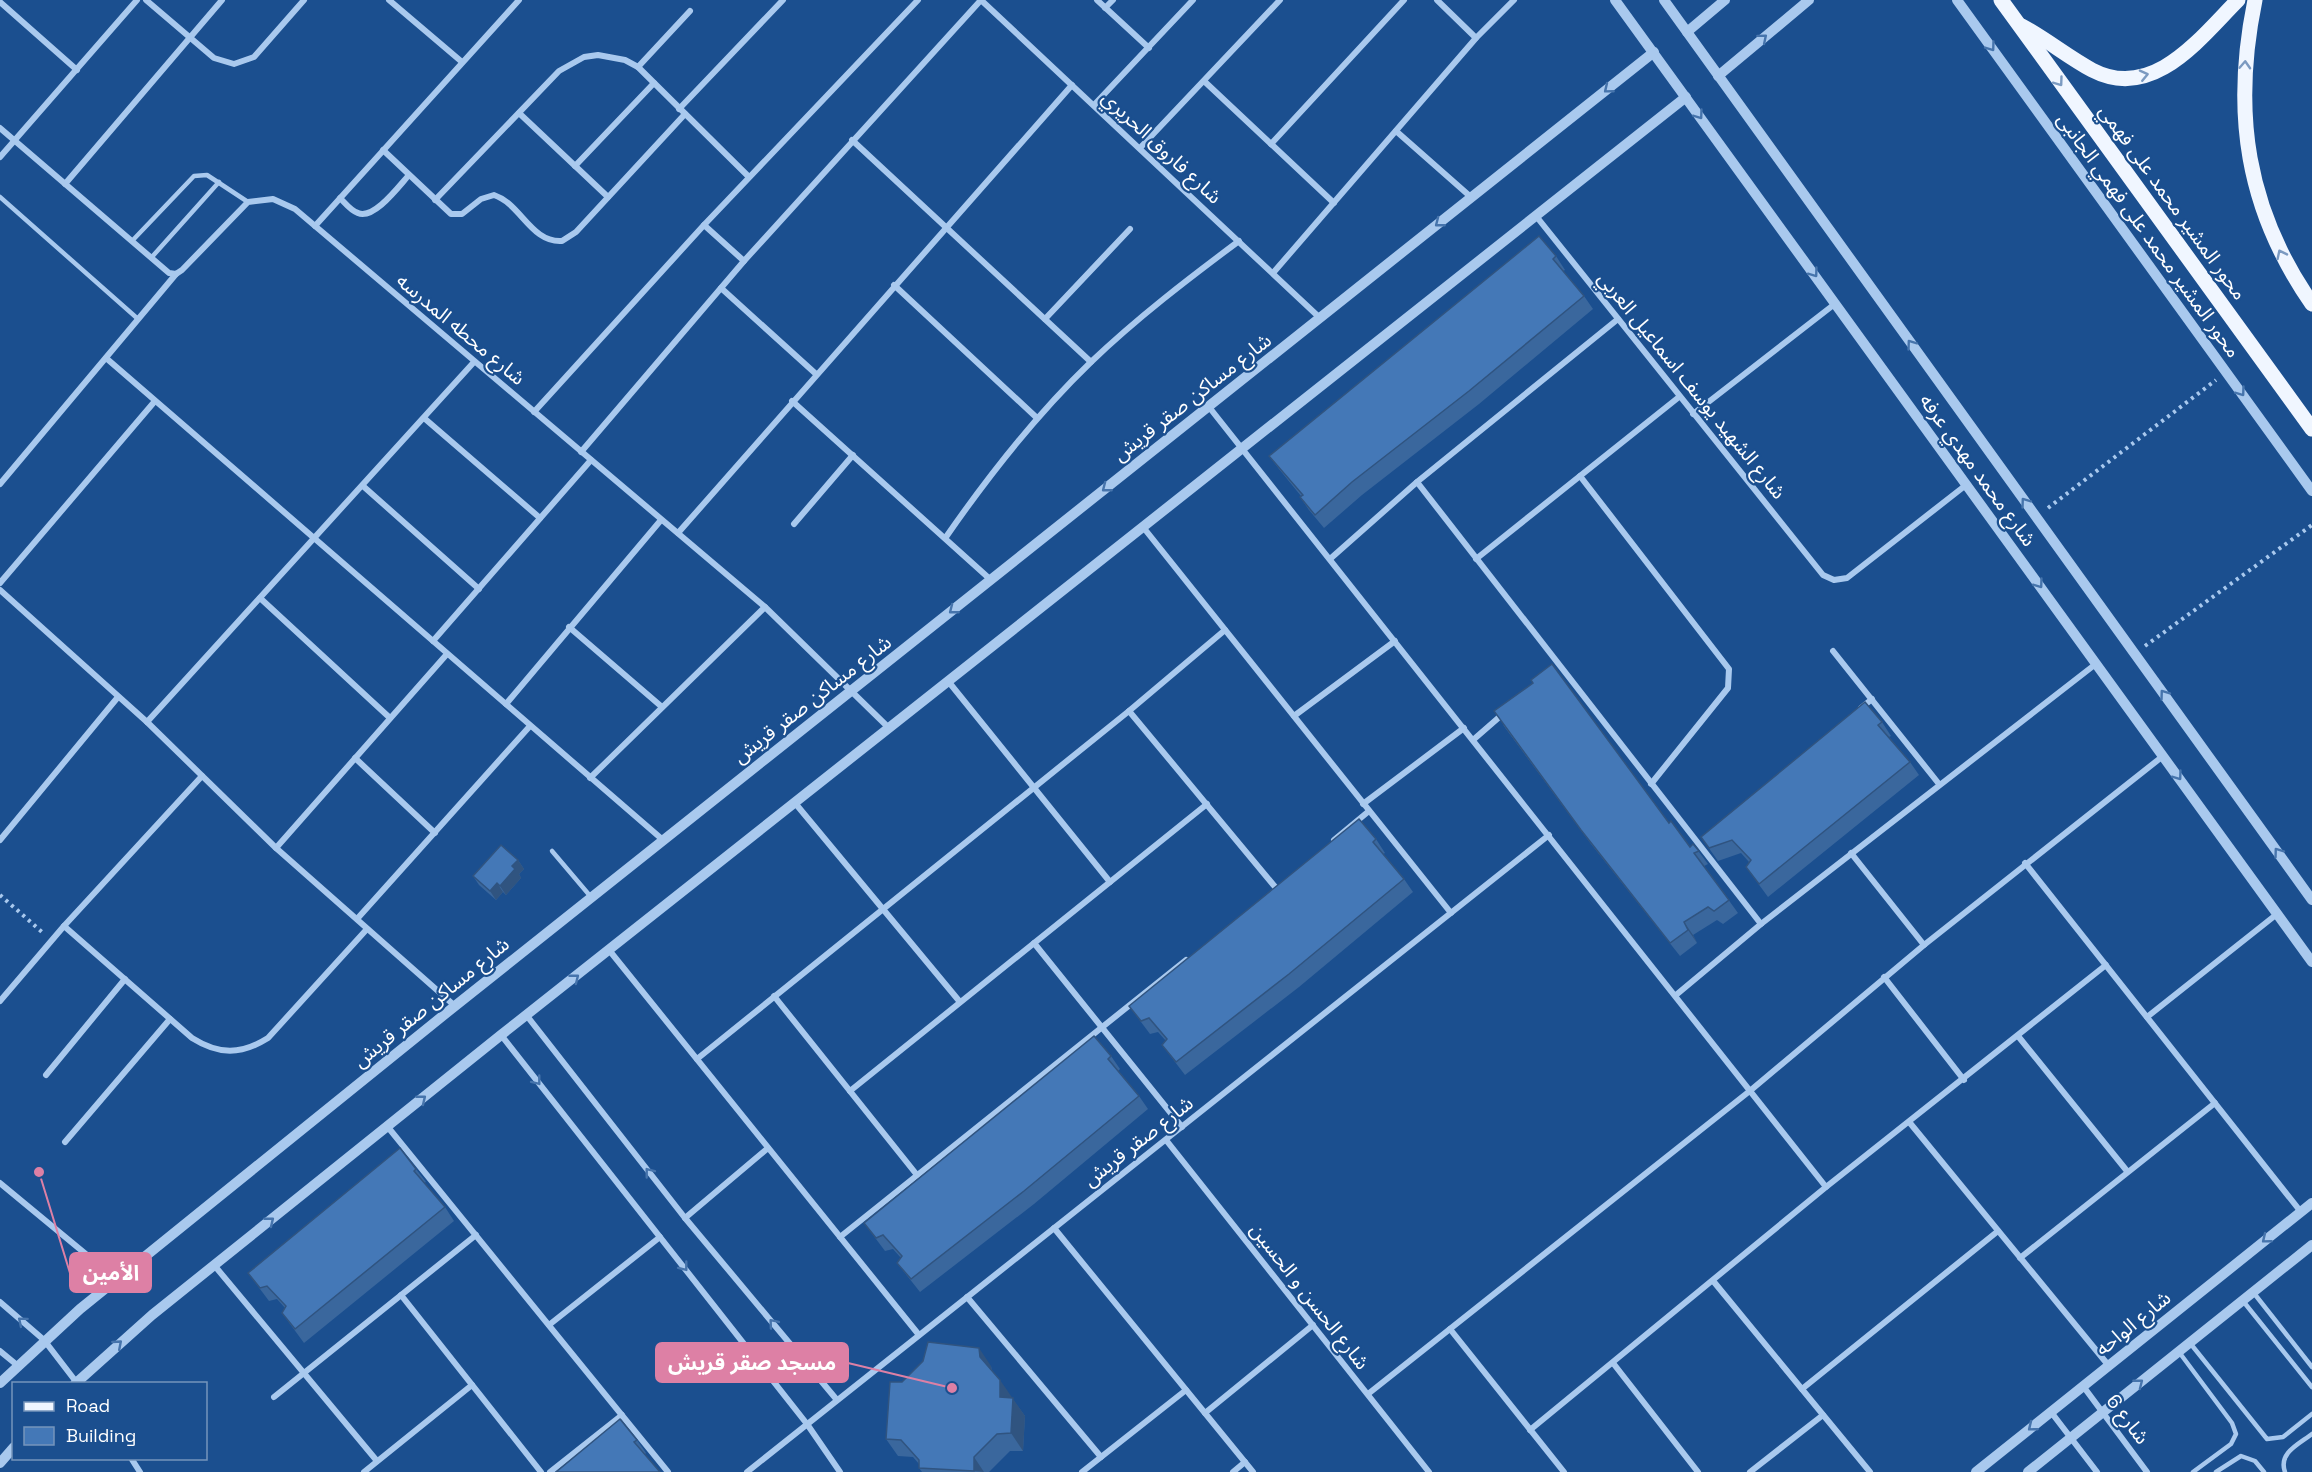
<svg xmlns="http://www.w3.org/2000/svg" width="2312" height="1472" font-family="'Space Grotesk','Noto Sans Arabic',sans-serif">
	<rect width="100%" height="100%" fill="#1b4f8f"/>
	<g fill="none" stroke-linecap="round" stroke-linejoin="round">
		<g stroke="#a9c9ee" stroke-width="4" stroke-dasharray="3 4.5" stroke-linecap="butt">
			<path d="M 2048,508 L 2216,380"/>
			<path d="M 2145,646 L 2312,525"/>
			<path d="M 0,895 L 42,932"/>
		</g>
		<g stroke="#a9c9ee" stroke-width="4.5">
			<path d="M 0,197 L 138,319"/>
			<path d="M 132,241 L 194,176 L 207,175 L 248,202"/>
			<path d="M 151,258 L 219,182"/>
			<path d="M 552,851 L 591,897"/>
			<path d="M 2253,1292 L 2312,1367"/>
			<path d="M 2243,1301 L 2312,1387"/>
			<path d="M 2190,1343 L 2267,1439 L 2283,1437 L 2312,1414"/>
			<path d="M 2179,1352 L 2232,1423 L 2236,1434 L 2231,1444 L 2193,1472"/>
			<path d="M 2216,1472 L 2241,1456 L 2255,1461 L 2264,1472"/>
			<path d="M 2285,1472 C 2278,1453 2299,1444 2312,1434"/>
		</g>
		<g stroke="#a9c9ee" stroke-width="6">
			<path d="M 146,0 L 214,58 L 234,64 L 254,57 L 304,0"/>
			<path d="M 389,0 L 462,62"/>
			<path d="M 981,0 L 1320,318"/>
			<path d="M 1097,0 L 1149,48"/>
			<path d="M 1437,0 L 1476,38"/>
			<path d="M 0,2 L 77,70"/>
			<path d="M 1105,8 L 1113,0"/>
			<path d="M 638,67 L 690,11"/>
			<path d="M 1204,81 L 1334,203"/>
			<path d="M 1094,105 L 1193,0"/>
			<path d="M 679,109 L 783,0"/>
			<path d="M 519,113 L 608,197"/>
			<path d="M 0,128 L 169,273 L 176,274 L 182,270 L 248,202 L 273,199 L 295,209 L 765,607 L 889,728"/>
			<path d="M 1396,131 L 1472,198"/>
			<path d="M 852,140 L 1091,362"/>
			<path d="M 1271,144 L 1404,0"/>
			<path d="M 1140,148 L 1280,0"/>
			<path d="M 383,150 L 451,214 L 462,214 L 481,199 L 494,195 C 521,204 531,243 562,241 L 576,232 L 685,114"/>
			<path d="M 0,157 L 137,0"/>
			<path d="M 575,166 L 654,83"/>
			<path d="M 65,184 L 222,0"/>
			<path d="M 340,198 C 345,203 351,211 358,213 C 374,220 399,186 409,175"/>
			<path d="M 435,200 L 559,71 L 584,57 L 598,55 L 625,60 L 638,67 L 749,177"/>
			<path d="M 1536,216 L 1823,575 L 1834,580 L 1847,578 L 1966,485"/>
			<path d="M 704,225 L 744,261"/>
			<path d="M 315,226 L 519,0"/>
			<path d="M 1273,273 L 1476,38 L 1514,0"/>
			<path d="M 894,285 L 1037,418"/>
			<path d="M 721,288 L 816,374"/>
			<path d="M 1045,319 L 1130,229"/>
			<path d="M 106,358 L 663,840"/>
			<path d="M 792,401 L 991,580"/>
			<path d="M 1209,407 L 1826,1187"/>
			<path d="M 534,412 L 704,225 L 918,0"/>
			<path d="M 1693,414 L 1836,303"/>
			<path d="M 424,418 L 540,518"/>
			<path d="M 581,452 L 744,261 L 981,0"/>
			<path d="M 1580,476 L 1729,669 L 1728,688 L 1651,784"/>
			<path d="M 1417,482 L 1761,924"/>
			<path d="M 0,484 L 176,274"/>
			<path d="M 363,486 L 479,589"/>
			<path d="M 794,524 L 853,455"/>
			<path d="M 1143,527 L 1451,913"/>
			<path d="M 678,533 L 1072,85"/>
			<path d="M 946,537 C 989,475 1036,415 1091,362 C 1137,318 1188,279 1239,241"/>
			<path d="M 1330,559 L 1417,482 L 1618,319"/>
			<path d="M 1476,559 L 1679,397"/>
			<path d="M 0,583 L 155,401"/>
			<path d="M 0,590 L 147,722 L 276,848 L 455,1006"/>
			<path d="M 260,598 L 390,718"/>
			<path d="M 569,627 L 662,707"/>
			<path d="M 433,641 L 591,460"/>
			<path d="M 1833,651 L 1939,784"/>
			<path d="M 948,681 L 1110,882"/>
			<path d="M 506,704 L 661,520"/>
			<path d="M 1861,708 L 1872,699"/>
			<path d="M 1129,711 L 1276,888"/>
			<path d="M 1294,716 L 1395,641"/>
			<path d="M 147,722 L 474,362"/>
			<path d="M 1473,740 L 1504,713"/>
			<path d="M 355,758 L 435,833"/>
			<path d="M 590,778 L 765,607"/>
			<path d="M 795,803 L 960,1002"/>
			<path d="M 1363,804 L 1464,728"/>
			<path d="M 0,840 L 118,697"/>
			<path d="M 1334,840 L 1369,811"/>
			<path d="M 276,848 L 447,654"/>
			<path d="M 1851,853 L 1924,945"/>
			<path d="M 2025,863 L 2301,1212"/>
			<path d="M 357,919 L 530,726"/>
			<path d="M 64,926 L 192,1038 C 219,1055 241,1055 268,1038 L 367,929"/>
			<path d="M 1034,943 L 1182,1127"/>
			<path d="M 609,950 L 919,1335"/>
			<path d="M 1884,977 L 1964,1080"/>
			<path d="M 1676,995 L 1761,924 L 2097,663"/>
			<path d="M 774,996 L 917,1175"/>
			<path d="M 0,1001 L 64,926 L 202,776"/>
			<path d="M 527,1016 L 685,1218 L 837,1400"/>
			<path d="M 2147,1017 L 2277,914"/>
			<path d="M 501,1035 L 807,1424 L 840,1472"/>
			<path d="M 2018,1036 L 2127,1171"/>
			<path d="M 697,1059 L 1129,711 L 1225,630"/>
			<path d="M 46,1075 L 125,979"/>
			<path d="M 850,1091 L 1207,804"/>
			<path d="M 1910,1123 L 2109,1366"/>
			<path d="M 387,1126 L 668,1472"/>
			<path d="M 1166,1140 L 1429,1472"/>
			<path d="M 65,1142 L 170,1019"/>
			<path d="M 0,1183 L 116,1279"/>
			<path d="M 685,1218 L 768,1148"/>
			<path d="M 1054,1228 L 1253,1472"/>
			<path d="M 840,1237 L 1186,960"/>
			<path d="M 2020,1258 L 2215,1103"/>
			<path d="M 214,1265 L 377,1461"/>
			<path d="M 1714,1282 L 1870,1472"/>
			<path d="M 401,1295 L 541,1472"/>
			<path d="M 967,1297 L 1101,1457"/>
			<path d="M 0,1302 L 44,1340 L 77,1383"/>
			<path d="M 549,1325 L 660,1237"/>
			<path d="M 1450,1329 L 1564,1472"/>
			<path d="M 0,1351 L 17,1365"/>
			<path d="M 1613,1363 L 1698,1472"/>
			<path d="M 2083,1386 L 2147,1472"/>
			<path d="M 1802,1389 L 1998,1231"/>
			<path d="M 1368,1394 L 1751,1090 L 1924,945 L 2163,756"/>
			<path d="M 274,1397 L 476,1235"/>
			<path d="M 2051,1412 L 2097,1472"/>
			<path d="M 1205,1413 L 1313,1325"/>
			<path d="M 1530,1430 L 1826,1187 L 2106,965"/>
			<path d="M 131,1458 L 140,1472"/>
			<path d="M 364,1472 L 472,1385"/>
			<path d="M 550,1472 L 622,1415"/>
			<path d="M 747,1472 L 1549,835"/>
			<path d="M 1082,1472 L 1186,1390"/>
			<path d="M 1233,1472 L 1245,1462"/>
			<path d="M 1750,1472 L 1823,1415"/>
		</g>
		<g stroke="#a9c9ee" stroke-width="10">
			<path d="M 1615,0 L 2312,962"/>
			<path d="M 1664,0 L 2312,900"/>
			<path d="M 1957,0 L 2312,491"/>
			<path d="M 1687,32 L 1725,0"/>
			<path d="M 1718,76 L 1809,0"/>
			<path d="M 0,1383 L 80,1309 L 455,1006 L 1654,52"/>
			<path d="M 75,1384 L 152,1315 L 501,1035 L 1686,97"/>
			<path d="M 0,1463 L 14,1447"/>
			<path d="M 1976,1472 L 2312,1203"/>
			<path d="M 2028,1472 L 2312,1245"/>
		</g>
		<g stroke="#f0f6ff" stroke-width="15">
			<path d="M 2001,0 L 2312,429"/>
			<path d="M 2255,0 C 2232,112 2246,209 2312,304"/>
			<path d="M 2022,26 C 2046,39 2068,57 2092,70 C 2153,102 2200,38 2238,0"/>
		</g>
	</g>
	<g fill="#3a679d">
		<path d="M 1556,256 L 1565,270 L 1563,271 L 1584,296 L 1593,309 L 1479,404 L 1362,495 L 1324,528 L 1309,510 L 1300,497 L 1301,496 L 1279,469 L 1269,456 Z"/>
		<path d="M 1882,722 L 1891,736 L 1889,737 L 1910,762 L 1919,775 L 1768,897 L 1746,867 L 1749,862 L 1741,853 L 1718,861 L 1701,837 Z"/>
		<path d="M 1503,725 L 1669,823 L 1690,847 L 1693,844 L 1708,864 L 1704,866 L 1738,913 L 1723,924 L 1717,920 L 1693,935 L 1697,943 L 1680,956 L 1591,844 Z"/>
		<path d="M 1376,839 L 1385,853 L 1383,854 L 1404,879 L 1413,892 L 1299,987 L 1185,1075 L 1162,1045 L 1166,1041 L 1158,1032 L 1150,1034 L 1129,1006 Z"/>
		<path d="M 518,860 L 524,869 L 519,874 L 521,878 L 506,895 L 503,892 L 496,900 L 479,885 L 473,876 Z"/>
		<path d="M 1111,1056 L 1120,1069 L 1118,1071 L 1139,1096 L 1148,1109 L 1034,1204 L 920,1292 L 897,1263 L 901,1258 L 893,1249 L 885,1251 L 864,1223 Z"/>
		<path d="M 416,1169 L 426,1182 L 424,1183 L 445,1207 L 454,1221 L 304,1343 L 282,1313 L 285,1308 L 277,1299 L 269,1301 L 248,1273 Z"/>
		<path d="M 991,1366 L 992,1371 L 1025,1416 L 1023,1451 L 1010,1451 L 989,1472 L 922,1472 L 919,1468 L 919,1464 L 913,1457 L 898,1456 L 886,1439 L 902,1382 Z"/>
		<path d="M 637,1440 L 646,1453 L 645,1454 L 556,1472 Z"/>
	</g>
	<g fill="#305480">
		<path d="M 518,860 L 524,869 L 519,874 L 521,878 L 506,895 L 500,886 L 512,866 Z"/>
		<path d="M 497,883 L 503,892 L 496,900 L 490,891 Z"/>
		<path d="M 1684,922 L 1693,935 L 1697,943 L 1688,930 Z"/>
		<path d="M 979,1348 L 991,1366 L 992,1374 L 980,1357 Z"/>
		<path d="M 1000,1380 L 1025,1416 L 1023,1451 L 1011,1433 L 1000,1397 Z"/>
		<path d="M 974,1457 L 984,1472 L 974,1471 Z"/>
	</g>
	<g fill="#4478b7" stroke="#305480" stroke-width="1.5">
		<path d="M 1539,236 L 1556,256 L 1553,259 L 1584,296 L 1469,391 L 1352,482 L 1315,515 L 1300,497 L 1303,495 L 1269,456 Z"/>
		<path d="M 1552,664 L 1669,823 L 1671,821 L 1690,847 L 1693,844 L 1699,851 L 1694,853 L 1729,900 L 1714,911 L 1708,907 L 1684,922 L 1688,930 L 1670,943 L 1581,830 L 1494,711 L 1533,683 L 1531,680 Z"/>
		<path d="M 1865,702 L 1882,722 L 1878,725 L 1910,762 L 1759,884 L 1746,867 L 1751,860 L 1732,840 L 1709,848 L 1701,837 Z"/>
		<path d="M 1359,819 L 1376,839 L 1373,842 L 1404,879 L 1289,974 L 1176,1062 L 1162,1045 L 1167,1039 L 1149,1018 L 1141,1021 L 1129,1006 Z"/>
		<path d="M 501,845 L 518,860 L 512,866 L 515,869 L 500,886 L 497,883 L 490,891 L 473,876 Z"/>
		<path d="M 1094,1036 L 1111,1056 L 1108,1059 L 1139,1096 L 1024,1191 L 911,1279 L 897,1263 L 902,1256 L 883,1235 L 876,1238 L 864,1223 Z"/>
		<path d="M 400,1148 L 416,1169 L 414,1171 L 445,1207 L 295,1329 L 282,1313 L 286,1306 L 267,1286 L 260,1288 L 248,1273 Z"/>
		<path d="M 928,1342 L 979,1348 L 980,1357 L 1000,1380 L 1000,1397 L 1013,1398 L 1011,1433 L 997,1434 L 974,1457 L 974,1471 L 919,1468 L 919,1460 L 901,1440 L 886,1439 L 890,1382 L 902,1382 L 923,1361 Z"/>
		<path d="M 620,1419 L 637,1440 L 634,1442 L 660,1472 L 556,1472 Z"/>
	</g>
	<defs><path id="oneway-chevron" d="M-2-3.5L2.5 0L-2 3.5" fill="none" stroke-width="1.6" stroke-linecap="round" stroke-linejoin="round" transform="scale(1.5)"/></defs>
	<g stroke="#4674ac">
		<use href="#oneway-chevron" transform="translate(1763 38) rotate(-40)"/>
		<use href="#oneway-chevron" transform="translate(1991 47) rotate(54)"/>
		<use href="#oneway-chevron" transform="translate(1608 89) rotate(141)"/>
		<use href="#oneway-chevron" transform="translate(1699 115) rotate(54)"/>
		<use href="#oneway-chevron" transform="translate(1439 223) rotate(142)"/>
		<use href="#oneway-chevron" transform="translate(1814 273) rotate(54)"/>
		<use href="#oneway-chevron" transform="translate(1911 344) rotate(-126)"/>
		<use href="#oneway-chevron" transform="translate(2241 392) rotate(54)"/>
		<use href="#oneway-chevron" transform="translate(1106 488) rotate(142)"/>
		<use href="#oneway-chevron" transform="translate(2025 502) rotate(-126)"/>
		<use href="#oneway-chevron" transform="translate(2039 584) rotate(54)"/>
		<use href="#oneway-chevron" transform="translate(953 610) rotate(142)"/>
		<use href="#oneway-chevron" transform="translate(2164 694) rotate(-126)"/>
		<use href="#oneway-chevron" transform="translate(2178 776) rotate(54)"/>
		<use href="#oneway-chevron" transform="translate(2278 852) rotate(-126)"/>
		<use href="#oneway-chevron" transform="translate(575 978) rotate(-38)"/>
		<use href="#oneway-chevron" transform="translate(537 1081) rotate(52)"/>
		<use href="#oneway-chevron" transform="translate(422 1099) rotate(-39)"/>
		<use href="#oneway-chevron" transform="translate(649 1172) rotate(-128)"/>
		<use href="#oneway-chevron" transform="translate(270 1221) rotate(-39)"/>
		<use href="#oneway-chevron" transform="translate(2266 1239) rotate(141)"/>
		<use href="#oneway-chevron" transform="translate(684 1267) rotate(52)"/>
		<use href="#oneway-chevron" transform="translate(22 1321) rotate(-140)"/>
		<use href="#oneway-chevron" transform="translate(773 1323) rotate(-130)"/>
		<use href="#oneway-chevron" transform="translate(118 1344) rotate(-41)"/>
		<use href="#oneway-chevron" transform="translate(2139 1383) rotate(-38)"/>
		<use href="#oneway-chevron" transform="translate(2032 1427) rotate(141)"/>
	</g>
	<g stroke="#7b9ac1">
		<use href="#oneway-chevron" transform="translate(2245 65) rotate(-87)"/>
		<use href="#oneway-chevron" transform="translate(2144 75) rotate(-13)"/>
		<use href="#oneway-chevron" transform="translate(2059 82) rotate(54)"/>
		<use href="#oneway-chevron" transform="translate(2281 254) rotate(-116)"/>
	</g>
	<g text-anchor="middle" stroke-width="4.5" stroke-linejoin="round" paint-order="stroke">
		<g font-size="20" fill="#fff" stroke="#1b4f8f">
			<text transform="translate(1162 147) rotate(43)" y="7">شارع فاروق الحريري</text>
			<text transform="translate(2173 202) rotate(54)" y="7">محور المشير محمد على فهمي</text>
			<text transform="translate(2149 235) rotate(54)" y="7">محور المشير محمد على فهمي الجانبى</text>
			<text transform="translate(461 329) rotate(40)" y="7">شارع محطه المدرسه</text>
			<text transform="translate(1692 385) rotate(51)" y="7">شارع الشهيد يوسف اسماعيل العربي</text>
			<text transform="translate(1192 397) rotate(-38)" y="7">شارع مساكن صقر قريش</text>
			<text transform="translate(1978 470) rotate(54)" y="7">شارع محمد مهدي عرفه</text>
			<text transform="translate(812 699) rotate(-38)" y="7">شارع مساكن صقر قريش</text>
			<text transform="translate(431 1002) rotate(-39)" y="7">شارع مساكن صقر قريش</text>
			<text transform="translate(1138 1141) rotate(-38)" y="7">شارع صقر قريش</text>
			<text transform="translate(1310 1296) rotate(52)" y="7">شارع الحسن و الحسين</text>
			<text transform="translate(2133 1323) rotate(-39)" y="7">شارع الواحه</text>
			<text transform="translate(2128 1419) rotate(53)" y="7">شارع 6</text>
		</g>
	</g>
	<path fill="none" stroke="#dd80a5" stroke-width="2" d="M39 1172L70 1273M952 1388L848 1363"/>
	<g fill="#dd80a5" stroke="#1b4f8f" stroke-width="2">
		<circle cx="39" cy="1172" r="6"/>
		<circle cx="952" cy="1388" r="6"/>
	</g>
	<g fill="#dd80a5" stroke="#dd80a5" stroke-width="2">
		<rect x="70" y="1253" width="81" height="39" rx="6"/>
		<rect x="656" y="1343" width="192" height="39" rx="6"/>
	</g>
	<g font-size="21" text-anchor="middle" font-weight="bold" fill="#fff">
		<text x="111" y="1280">الأمين</text>
		<text x="752" y="1370">مسجد صقر قريش</text>
	</g>
	<rect x="12" y="1382" width="195" height="78" fill="#1b4f8f" stroke="#7695bc" stroke-width="1.5"/>
	<rect x="24" y="1402" width="30" height="9" fill="#f0f6ff" stroke="#7695bc" stroke-width="1.5"/>
	<text x="66" y="1412" font-size="18" fill="#ffffff">Road</text>
	<rect x="24" y="1427" width="30" height="18" fill="#4478b7" stroke="#7695bc" stroke-width="1.5"/>
	<text x="66" y="1442" font-size="18" fill="#ffffff">Building</text>
</svg>
